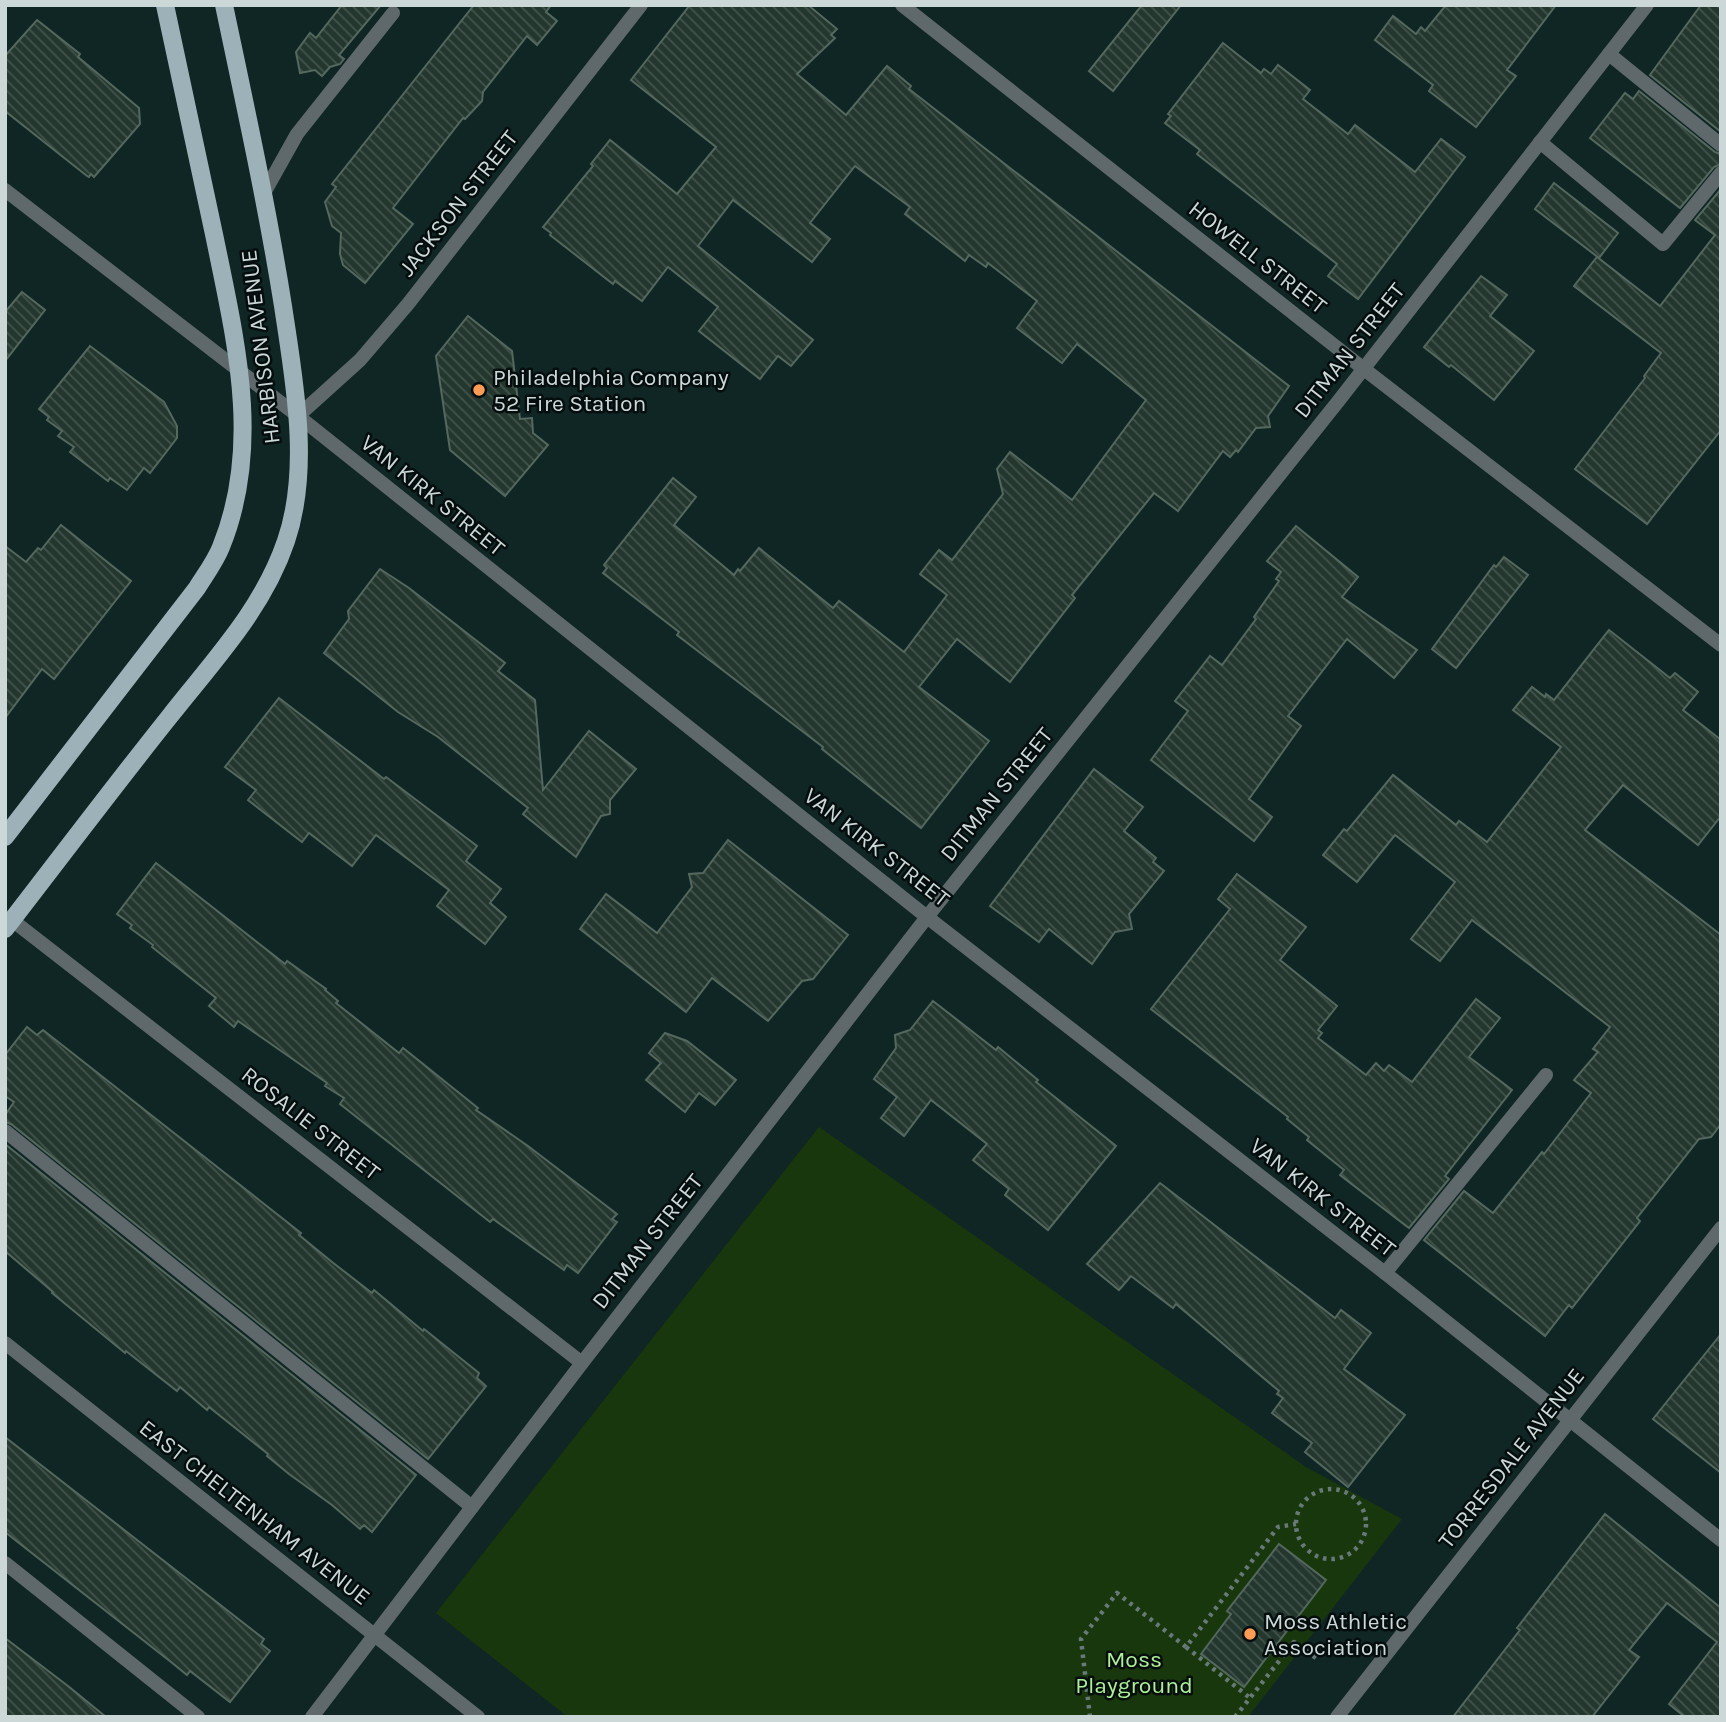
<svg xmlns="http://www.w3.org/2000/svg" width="1726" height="1722" font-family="Karla,sans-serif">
	<defs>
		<pattern id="building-back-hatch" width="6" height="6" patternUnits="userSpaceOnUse" patternTransform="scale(1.75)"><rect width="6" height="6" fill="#24372f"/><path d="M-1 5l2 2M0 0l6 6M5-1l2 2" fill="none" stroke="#42534c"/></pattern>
	</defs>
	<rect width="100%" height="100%" fill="#0f2625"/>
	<path fill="#19370c" d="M 819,1127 L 1306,1467 L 1402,1519 L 1248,1717 L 568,1717 L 436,1613 Z"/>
	<g fill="url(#building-back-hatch)" stroke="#54685e" stroke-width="2">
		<path d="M 342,5 L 381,5 L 339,55 L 344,59 L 340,64 L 330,67 L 322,76 L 315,70 L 300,73 L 296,52 L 310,33 L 316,38 Z"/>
		<path d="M 474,5 L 551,5 L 546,12 L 557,21 L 537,45 L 527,36 L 483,92 L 482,101 L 465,119 L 463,118 L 393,208 L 413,224 L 365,283 L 343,265 L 340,254 L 341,233 L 332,226 L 325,202 L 336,187 L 332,184 Z"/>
		<path d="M 690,5 L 808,5 L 837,29 L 831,35 L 835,38 L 797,74 L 846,115 L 887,66 L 911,86 L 909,89 L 1289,386 L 1268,416 L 1270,427 L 1256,428 L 1238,452 L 1236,450 L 1230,457 L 1223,451 L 1178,511 L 1154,493 L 1072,595 L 1075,598 L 1010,682 L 957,639 L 919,687 L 989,741 L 921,828 L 822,749 L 823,747 L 677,635 L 679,632 L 603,573 L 607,568 L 604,565 L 673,478 L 696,497 L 674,525 L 734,575 L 738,569 L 740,571 L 759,548 L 833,608 L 839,601 L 904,652 L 947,595 L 920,574 L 939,550 L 952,560 L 1003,494 L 997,469 L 1010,452 L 1072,500 L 1146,400 L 1077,344 L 1062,363 L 1017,328 L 1037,301 L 988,263 L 986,267 L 969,255 L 965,261 L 905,214 L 910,207 L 855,166 L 810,223 L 830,239 L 812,262 L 733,200 L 698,246 L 813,340 L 791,366 L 778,356 L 760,379 L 699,331 L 718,307 L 668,267 L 642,301 L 615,281 L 613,284 L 550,235 L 551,233 L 543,227 L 593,166 L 591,164 L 610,140 L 677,194 L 716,147 L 631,80 Z"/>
		<path d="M 1142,5 L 1181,5 L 1113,91 L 1089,71 Z"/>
		<path d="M 1446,5 L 1556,5 L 1507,70 L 1516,76 L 1476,127 L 1429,91 L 1433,85 L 1375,40 L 1393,16 L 1416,34 L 1421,27 L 1425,31 Z"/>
		<path d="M 1701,5 L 1721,5 L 1721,132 L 1650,75 Z"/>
		<path d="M 37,20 L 80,54 L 78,57 L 139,108 L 140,124 L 94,177 L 91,174 L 89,177 L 87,176 L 5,111 L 5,56 Z"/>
		<path d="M 1223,43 L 1261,73 L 1264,69 L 1271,74 L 1278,65 L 1310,90 L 1303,99 L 1348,134 L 1355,125 L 1415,172 L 1441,139 L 1465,157 L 1358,299 L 1328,276 L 1337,264 L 1197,154 L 1200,150 L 1165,123 L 1171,116 L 1168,114 Z"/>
		<path d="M 1639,91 L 1715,152 L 1721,154 L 1721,164 L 1714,167 L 1680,208 L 1590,138 L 1625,93 L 1633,99 Z"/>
		<path d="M 1554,183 L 1618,233 L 1599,258 L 1535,209 Z"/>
		<path d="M 1721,189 L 1721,430 L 1647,524 L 1575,469 L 1645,378 L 1644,376 L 1661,353 L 1574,286 L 1597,257 L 1660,306 L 1715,235 L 1695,220 Z"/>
		<path d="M 1481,276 L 1507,295 L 1490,316 L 1534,351 L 1494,400 L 1451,365 L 1449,367 L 1424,347 Z"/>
		<path d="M 22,292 L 45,310 L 5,361 L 5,312 Z"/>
		<path d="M 468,316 L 512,351 L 520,419 L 532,418 L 533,433 L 548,445 L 505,496 L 450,450 L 436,356 Z"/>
		<path d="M 90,346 L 164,402 L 177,426 L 177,438 L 150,473 L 144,468 L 127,490 L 110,478 L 108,481 L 70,452 L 74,447 L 58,436 L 62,431 L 47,420 L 49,417 L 39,409 Z"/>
		<path d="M 61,525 L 131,581 L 54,679 L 42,669 L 5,718 L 5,546 L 26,562 L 38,548 L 41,550 Z"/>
		<path d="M 1296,526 L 1358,577 L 1342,597 L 1417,650 L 1394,678 L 1347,639 L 1288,716 L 1301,726 L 1249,799 L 1272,817 L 1254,841 L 1151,760 L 1188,711 L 1175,701 L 1210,656 L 1222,665 L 1256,619 L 1254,617 L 1279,581 L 1276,579 L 1281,572 L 1267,561 Z"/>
		<path d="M 1504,557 L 1528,575 L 1456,668 L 1432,649 L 1494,565 L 1496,567 Z"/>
		<path d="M 380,569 L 409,588 L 505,663 L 498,671 L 535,700 L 543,790 L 589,731 L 636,769 L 610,800 L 610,814 L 601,816 L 576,857 L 523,814 L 528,808 L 438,737 L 398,712 L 324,653 L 349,619 L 348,611 Z"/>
		<path d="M 1609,630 L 1670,678 L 1675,673 L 1698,692 L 1683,710 L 1721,740 L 1721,816 L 1698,845 L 1623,785 L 1585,830 L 1721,935 L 1721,1124 L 1711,1137 L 1699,1139 L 1637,1218 L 1640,1221 L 1572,1308 L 1569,1305 L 1545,1336 L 1424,1240 L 1464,1191 L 1493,1213 L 1542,1152 L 1544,1154 L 1591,1093 L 1574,1080 L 1598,1052 L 1593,1049 L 1610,1027 L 1472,920 L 1440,961 L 1411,939 L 1455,882 L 1395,835 L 1357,882 L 1323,855 L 1344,829 L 1347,831 L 1393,775 L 1456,825 L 1459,821 L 1487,842 L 1561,747 L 1513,710 L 1532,687 L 1545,697 L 1546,694 L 1554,700 Z"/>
		<path d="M 279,698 L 384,779 L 386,777 L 477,846 L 466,861 L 501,889 L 490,903 L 506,917 L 485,944 L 437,906 L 449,890 L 376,835 L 352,866 L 309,833 L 302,842 L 248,800 L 256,790 L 225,767 Z"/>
		<path d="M 1094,769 L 1143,807 L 1124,831 L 1156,858 L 1153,862 L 1164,871 L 1129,914 L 1132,929 L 1115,932 L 1092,964 L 1049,929 L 1039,942 L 990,906 Z"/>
		<path d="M 728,840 L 848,935 L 813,979 L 802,981 L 768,1021 L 712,978 L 686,1012 L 580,929 L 606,894 L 657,933 L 692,887 L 689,874 L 703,873 Z"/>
		<path d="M 156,863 L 285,964 L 287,961 L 326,989 L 325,990 L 338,1001 L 336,1003 L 399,1053 L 403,1048 L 478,1108 L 476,1110 L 528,1146 L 617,1214 L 612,1219 L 617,1222 L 578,1273 L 567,1265 L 564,1270 L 493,1219 L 490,1222 L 340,1104 L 344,1098 L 325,1086 L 327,1083 L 238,1021 L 234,1027 L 209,1006 L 216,998 L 152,947 L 153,945 L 130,928 L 132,925 L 117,914 Z"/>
		<path d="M 1237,874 L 1306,927 L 1280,960 L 1337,1006 L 1318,1030 L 1322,1033 L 1318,1038 L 1366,1075 L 1376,1063 L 1384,1071 L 1389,1065 L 1412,1082 L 1476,999 L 1500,1018 L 1469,1057 L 1512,1090 L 1445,1176 L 1449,1179 L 1409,1228 L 1340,1175 L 1344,1170 L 1307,1140 L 1309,1137 L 1287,1119 L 1288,1117 L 1151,1009 L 1230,909 L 1218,899 Z"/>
		<path d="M 933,1001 L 996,1050 L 998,1047 L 1038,1080 L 1036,1082 L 1116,1146 L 1048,1230 L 1005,1195 L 1009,1189 L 973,1160 L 987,1144 L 931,1100 L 904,1136 L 881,1118 L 897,1097 L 874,1079 L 896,1048 L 895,1035 L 910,1030 Z"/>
		<path d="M 27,1027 L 37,1035 L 43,1030 L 301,1233 L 299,1235 L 332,1262 L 372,1293 L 374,1290 L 423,1331 L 424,1329 L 479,1373 L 477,1378 L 486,1386 L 428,1459 L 11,1124 L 5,1122 L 5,1115 L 14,1102 L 5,1096 L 5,1055 Z"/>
		<path d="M 665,1033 L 687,1041 L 736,1080 L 715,1105 L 699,1093 L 685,1112 L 646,1080 L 661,1063 L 649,1053 Z"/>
		<path d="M 5,1144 L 416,1475 L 372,1532 L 364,1525 L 360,1529 L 332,1505 L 289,1474 L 267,1456 L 268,1454 L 209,1407 L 207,1410 L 180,1387 L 177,1391 L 126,1351 L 125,1353 L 52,1293 L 53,1292 L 5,1251 Z"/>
		<path d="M 1160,1183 L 1335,1318 L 1341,1310 L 1371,1333 L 1344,1369 L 1405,1415 L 1348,1487 L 1305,1452 L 1312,1443 L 1272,1413 L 1283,1398 L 1277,1394 L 1279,1391 L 1176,1304 L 1173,1308 L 1131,1276 L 1119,1290 L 1087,1264 Z"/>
		<path d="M 1721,1334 L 1721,1473 L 1653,1419 Z"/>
		<path d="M 5,1437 L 264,1639 L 261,1644 L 270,1651 L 230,1702 L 190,1671 L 187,1675 L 171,1662 L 5,1532 Z"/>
		<path d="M 1605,1514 L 1721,1608 L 1721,1717 L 1685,1717 L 1669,1704 L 1717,1642 L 1667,1603 L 1629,1650 L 1639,1657 L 1592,1717 L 1453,1717 L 1520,1630 L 1517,1628 Z"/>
		<path d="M 1279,1544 L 1326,1580 L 1244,1687 L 1201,1654 L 1231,1614 L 1227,1611 Z"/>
		<path d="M 5,1638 L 68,1686 L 106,1717 L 5,1717 Z"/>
	</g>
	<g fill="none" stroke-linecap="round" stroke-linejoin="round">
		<g stroke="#677978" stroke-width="4.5" stroke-dasharray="3.5 5" stroke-linecap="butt">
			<circle cx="1331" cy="1524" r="35"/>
			<path d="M 1186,1647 L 1250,1698"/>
			<path d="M 1090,1717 L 1081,1639 L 1117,1593 L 1186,1647 L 1278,1527 L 1296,1524"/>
			<path d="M 1235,1717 L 1294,1642 L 1316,1658"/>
		</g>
		<g stroke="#5f696c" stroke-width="14">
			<path d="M 1609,54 L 1721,145"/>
			<path d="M 1540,142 L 1663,244 L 1721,173"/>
			<path d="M 264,193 L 297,134 L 393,13"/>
			<path d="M 5,1131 L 472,1507"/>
			<path d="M 1385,1273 L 1546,1075"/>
			<path d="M 5,1563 L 198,1717"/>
		</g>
		<g stroke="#5f696c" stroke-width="14">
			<path d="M 902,5 L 1364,369 L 1721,645"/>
			<path d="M 5,190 L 298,416 L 927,917 L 1385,1273 L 1721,1540"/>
			<path d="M 298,416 L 360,360 L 408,304 L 641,5"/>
			<path d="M 12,920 L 582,1363"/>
			<path d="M 5,1343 L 478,1717"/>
			<path d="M 312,1717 L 582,1363 L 927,917 L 1340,399 L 1647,5"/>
		</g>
		<path stroke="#5f696c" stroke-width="14" d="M 1337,1717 L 1721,1228"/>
		<g stroke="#9db1b8" stroke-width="18">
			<path d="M 5,837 L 197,588 C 205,575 215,562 221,547 C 262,446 236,342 215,239 C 199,161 182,83 165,5"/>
			<path d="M 5,929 C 60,858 114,786 170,716 C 214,660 263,609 286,541 C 311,468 294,380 283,306 C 267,205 245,105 224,5"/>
		</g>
	</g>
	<g fill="#fd9c55" stroke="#050d0d" stroke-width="2.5">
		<circle cx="479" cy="390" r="7"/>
		<circle cx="1250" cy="1634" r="7"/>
	</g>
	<g text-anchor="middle" stroke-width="5" stroke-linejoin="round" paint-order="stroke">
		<g font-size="23" fill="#cbd8d7" stroke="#050d0d">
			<text transform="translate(458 203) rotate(-52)" y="8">JACKSON STREET</text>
			<text transform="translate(1258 257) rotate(38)" y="8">HOWELL STREET</text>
			<text transform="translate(260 347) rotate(-97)" y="8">HARBISON AVENUE</text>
			<text transform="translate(1349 350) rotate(-52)" y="8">DITMAN STREET</text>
			<text transform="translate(433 495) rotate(39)" y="8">VAN KIRK STREET</text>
			<text transform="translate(996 794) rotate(-51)" y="8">DITMAN STREET</text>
			<text transform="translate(877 847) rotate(38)" y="8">VAN KIRK STREET</text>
			<text transform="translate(311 1123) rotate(38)" y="8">ROSALIE STREET</text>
			<text transform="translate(1323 1197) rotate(38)" y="8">VAN KIRK STREET</text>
			<text transform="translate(647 1241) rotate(-52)" y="8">DITMAN STREET</text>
			<text transform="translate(1511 1458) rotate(-52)" y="8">TORRESDALE AVENUE</text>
			<text transform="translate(255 1512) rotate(38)" y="8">EAST CHELTENHAM AVENUE</text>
		</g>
		<g font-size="23" fill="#cbd8d7" stroke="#050d0d" text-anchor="start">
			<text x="493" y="385">Philadelphia Company<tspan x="493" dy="26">52 Fire Station</tspan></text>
			<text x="1264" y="1629">Moss Athletic<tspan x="1264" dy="26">Association</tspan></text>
		</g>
		<g font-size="23" fill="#adf096" stroke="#050d0d">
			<text x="1134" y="1667">Moss<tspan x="1134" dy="26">Playground</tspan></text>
		</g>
	</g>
	<rect width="1726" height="1722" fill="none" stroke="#cbd8d7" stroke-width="14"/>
</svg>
